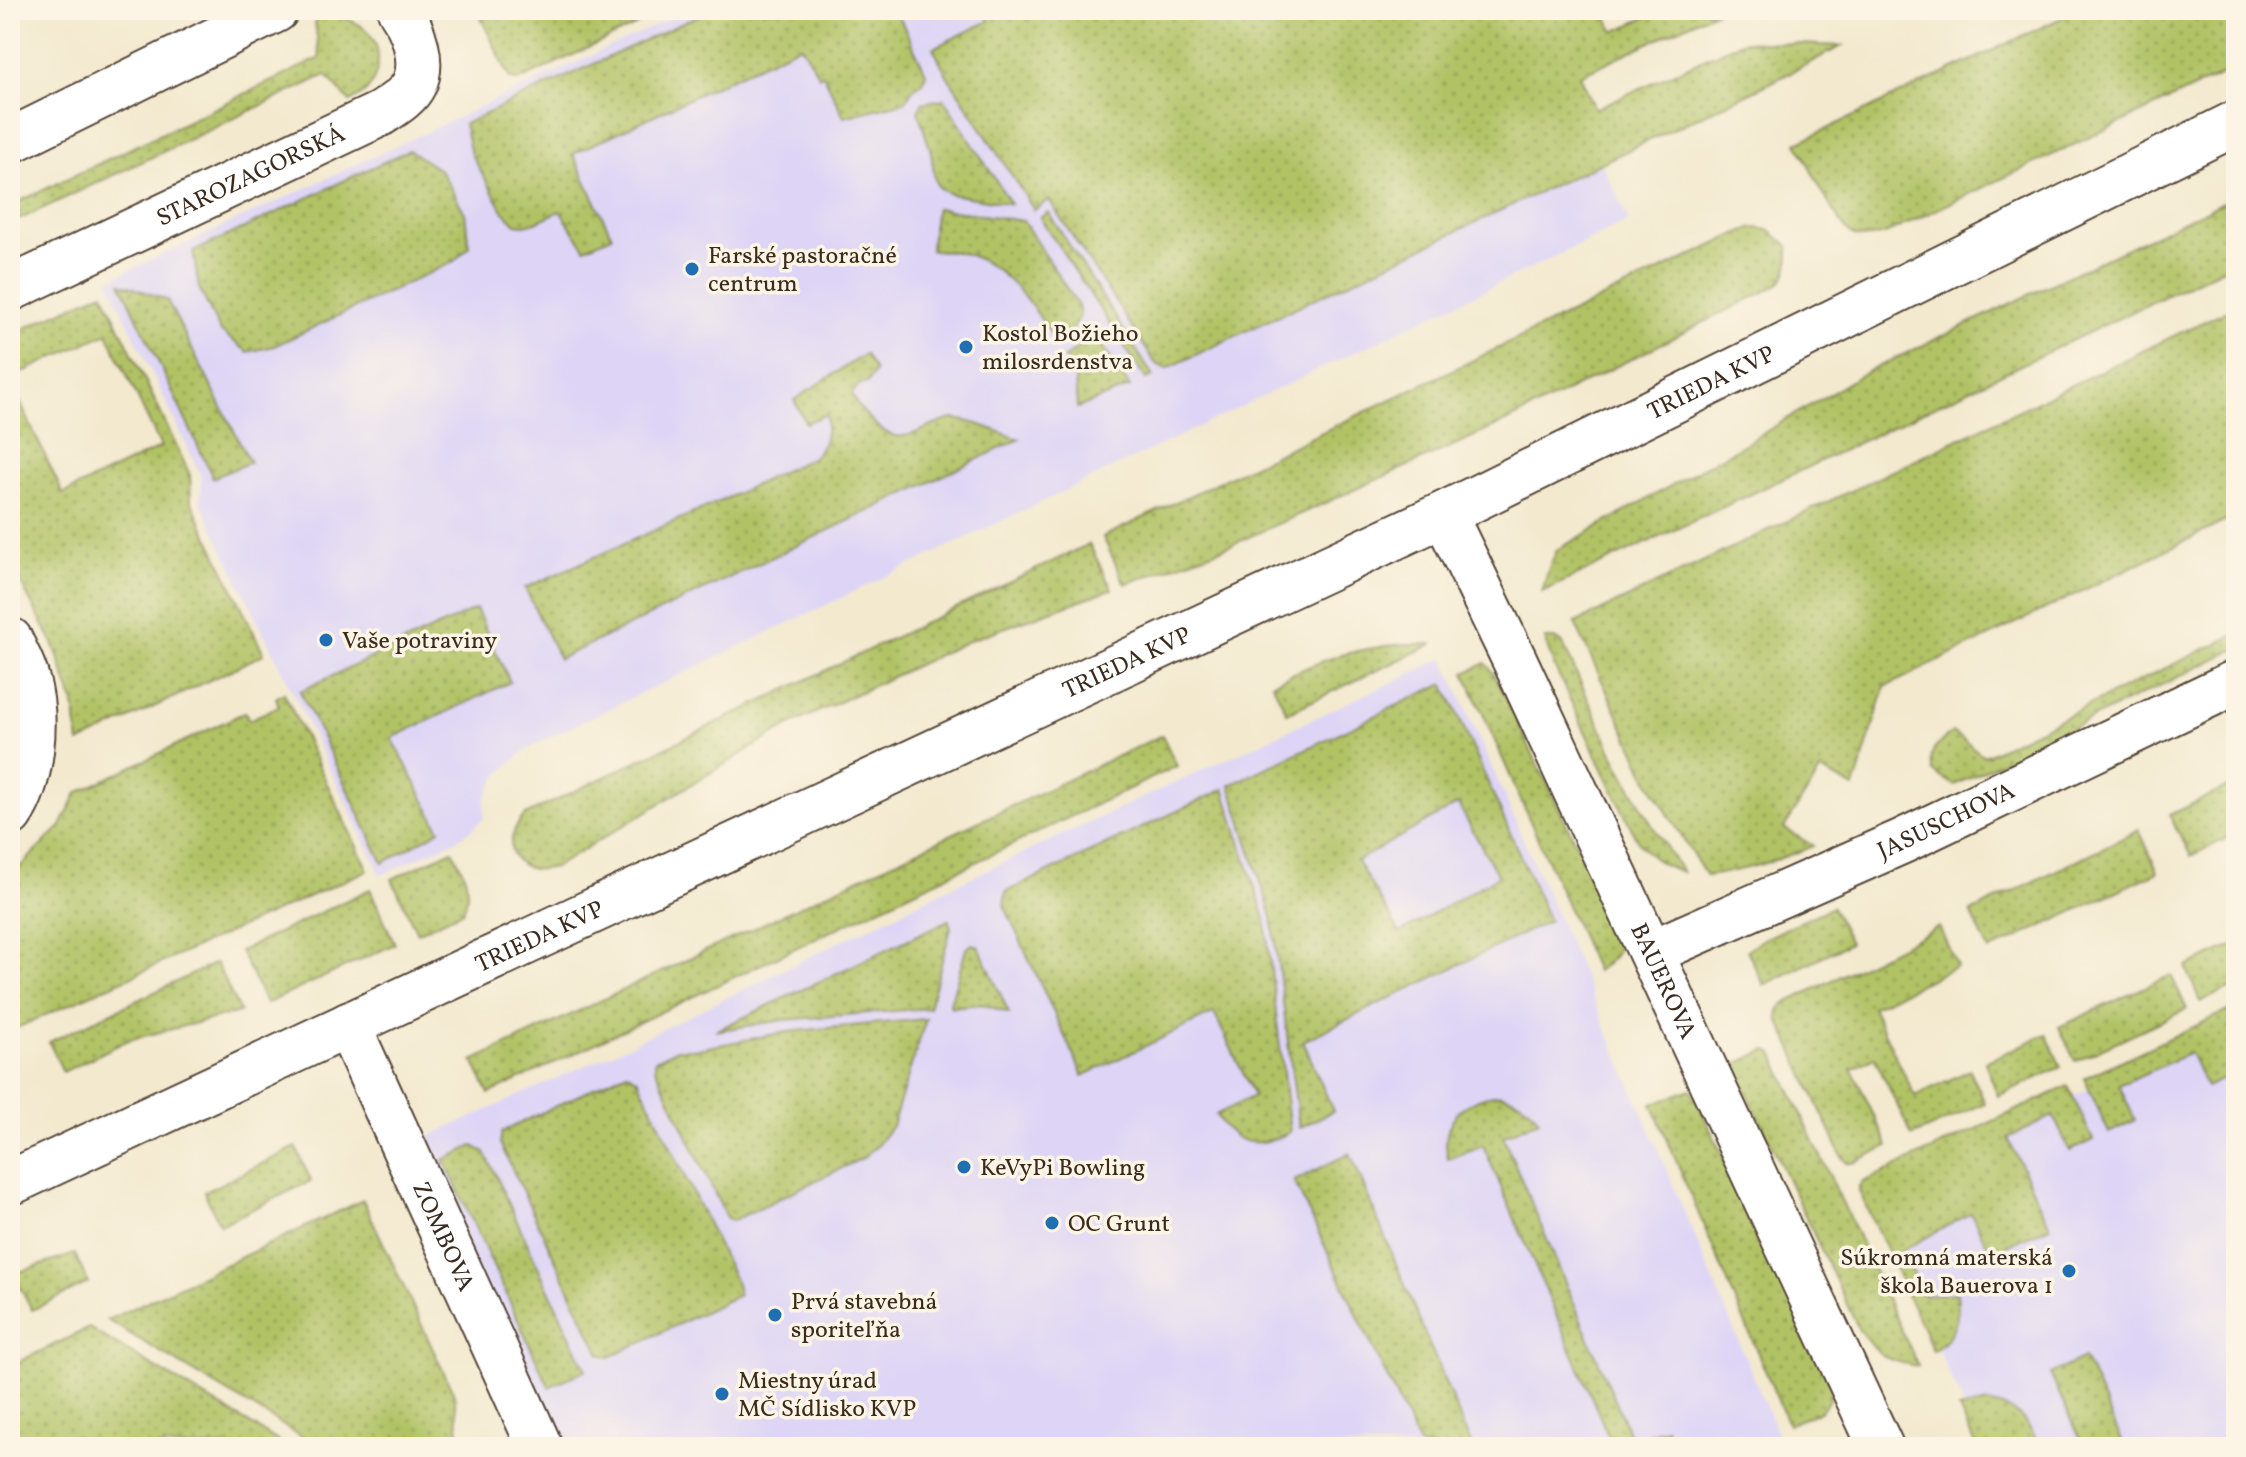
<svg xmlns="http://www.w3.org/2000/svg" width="2246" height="1457" font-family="Vollkorn,serif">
	<defs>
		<pattern id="grass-dots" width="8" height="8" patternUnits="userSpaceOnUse" patternTransform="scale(2)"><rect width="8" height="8" fill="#b1c265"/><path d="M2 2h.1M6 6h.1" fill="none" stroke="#919e53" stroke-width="1.8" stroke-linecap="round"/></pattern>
	</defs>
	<rect width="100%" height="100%" fill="#fcf5e5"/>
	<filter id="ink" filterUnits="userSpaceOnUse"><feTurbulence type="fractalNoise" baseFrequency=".0125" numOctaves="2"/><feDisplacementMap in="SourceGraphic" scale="16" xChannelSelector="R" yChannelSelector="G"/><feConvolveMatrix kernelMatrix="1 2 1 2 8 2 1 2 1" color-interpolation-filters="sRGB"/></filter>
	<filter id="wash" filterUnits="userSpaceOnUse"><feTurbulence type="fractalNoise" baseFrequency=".006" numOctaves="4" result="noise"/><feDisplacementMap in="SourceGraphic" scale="32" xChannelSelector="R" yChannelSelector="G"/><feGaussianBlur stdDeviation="1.8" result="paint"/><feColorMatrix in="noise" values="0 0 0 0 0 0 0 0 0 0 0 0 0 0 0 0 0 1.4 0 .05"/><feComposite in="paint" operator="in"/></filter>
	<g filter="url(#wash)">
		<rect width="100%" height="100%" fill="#f3e9cf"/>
		<g fill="#ded5f6">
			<path d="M 689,10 L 1529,10 L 1629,221 L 548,738 L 525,751 L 508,765 L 495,780 L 485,799 L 484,818 L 470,831 L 456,840 L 381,875 L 200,501 L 202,478 L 108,280 Z"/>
			<path d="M 1444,658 L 1637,1099 L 1783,1447 L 543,1447 L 404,1148 L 630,1045 L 970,878 Z"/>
			<path d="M 2236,1019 L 2236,1447 L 1983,1447 L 1866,1194 Z"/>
		</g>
		<g fill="url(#grass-dots)" stroke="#767642" stroke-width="2" fill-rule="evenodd">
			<path d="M 477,10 L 614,10 L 621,23 L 634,18 L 637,25 L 518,81 L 510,78 Z"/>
			<path d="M 710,10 L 896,10 L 926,73 L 923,83 L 913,89 L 905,102 L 844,117 L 823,74 L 819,76 L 801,45 L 573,154 L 612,236 L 585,248 L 560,211 L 536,222 L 525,225 L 516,224 L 504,212 L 471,154 L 464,124 Z"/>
			<path d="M 984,10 L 1603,10 L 1614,32 L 1662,10 L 1719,10 L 1580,75 L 1595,109 L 1743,41 L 1842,46 L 1768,84 L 1166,369 L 1155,363 L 1049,200 L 1034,210 L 947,75 L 933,48 L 989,21 Z"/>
			<path d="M 2078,10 L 2236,10 L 2236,68 L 1885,234 C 1875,236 1863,240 1854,236 C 1838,228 1807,161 1797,143 Z"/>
			<path d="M 329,14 C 356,19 380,32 378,62 C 377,73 373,84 366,91 C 361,96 355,99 350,102 L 326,75 L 10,224 L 10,206 L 320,58 L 314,16 Z"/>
			<path d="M 944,99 L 1011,204 L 950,194 L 939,188 L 935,181 L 931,152 L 918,111 L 922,103 Z"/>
			<path d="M 409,150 L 441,171 L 465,213 L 469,247 L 453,262 L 274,346 L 248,352 L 220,331 L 199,288 L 193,252 Z"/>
			<path d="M 2236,196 L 2236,262 L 1766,487 L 1542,592 L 1549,568 L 1557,550 L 1750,441 L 1863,374 Z"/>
			<path d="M 936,208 L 1023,221 L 1078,306 L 1080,316 L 1069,334 L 1056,343 C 1035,307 1005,264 962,253 C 952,251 940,251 930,250 Z"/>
			<path d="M 1048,212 L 1153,376 L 1146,379 L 1040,218 Z"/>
			<path d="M 1756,228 L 1768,230 L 1789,246 C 1789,265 1790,273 1776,286 L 1506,422 L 1224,548 L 1125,584 L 1103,537 L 1743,231 Z"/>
			<path d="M 121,283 L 167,300 L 250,462 L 213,478 Z"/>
			<path d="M 103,292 L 190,475 L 191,501 L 264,654 L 79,743 L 74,704 L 54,645 L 10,563 L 10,381 L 63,494 L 161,447 L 107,333 L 10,378 L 10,335 Z"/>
			<path d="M 2236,306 L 2236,516 L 1885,687 L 1854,788 L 1821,770 L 1784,828 L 1813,846 C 1778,860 1745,871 1706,876 L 1650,784 L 1575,623 Z"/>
			<path d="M 1095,336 L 1130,387 L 1077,408 L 1075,378 L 1064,358 Z"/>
			<path d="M 865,354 L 875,371 L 867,383 L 859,385 L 852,394 C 856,405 862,411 870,419 C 895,446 907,436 937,424 C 943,422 948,419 954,419 C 978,421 998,433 1020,439 L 559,659 L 525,588 L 736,494 L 813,457 C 828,443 826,433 827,414 L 806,423 L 794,400 Z"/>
			<path d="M 1089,544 L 1112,589 L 970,640 L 788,726 L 555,867 C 547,868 537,871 529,868 C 502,857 510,831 525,815 Z"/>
			<path d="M 476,609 L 510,682 L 392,738 L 440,830 L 383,863 L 300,691 Z"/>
			<path d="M 2236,634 L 2236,649 L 1954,785 L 1933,772 C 1927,750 1937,745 1953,732 L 1984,756 Z"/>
			<path d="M 1545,639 L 1554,639 L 1562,642 L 1617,762 L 1652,825 L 1682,872 C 1661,865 1648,857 1636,838 L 1553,664 Z"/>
			<path d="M 1404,644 L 1433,644 L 1287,713 L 1272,683 C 1321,660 1349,649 1404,644 Z"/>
			<path d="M 1486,663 L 1495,676 L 1615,924 C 1622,950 1617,957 1596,971 L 1465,673 Z"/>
			<path d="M 1444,683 L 1549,921 L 1303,1041 L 1333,1111 L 1299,1128 L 1272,917 L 1230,785 ZM 1458,804 L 1498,876 L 1400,933 L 1357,861 Z"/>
			<path d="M 284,693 L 368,870 L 10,1031 L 10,877 L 61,826 L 77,793 L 245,712 L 249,720 L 279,706 L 276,698 Z"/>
			<path d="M 1162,735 L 1177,766 L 489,1094 L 473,1061 Z"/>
			<path d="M 2236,783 L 2236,834 L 2191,856 L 2169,815 Z"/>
			<path d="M 1224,789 L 1265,919 L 1290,1132 C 1258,1149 1236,1147 1216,1115 L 1254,1096 L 1214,1013 L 1083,1076 L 1004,905 L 1006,892 Z"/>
			<path d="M 2139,830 L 2158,872 L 1989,951 L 1971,912 Z"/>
			<path d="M 452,850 C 464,871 473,888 463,911 L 417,933 L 392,879 Z"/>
			<path d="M 370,889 L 395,944 L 266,1004 L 240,951 Z"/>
			<path d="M 1832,907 L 1850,943 L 1764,985 L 1747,950 L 1763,939 Z"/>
			<path d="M 949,920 L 951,928 L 929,1008 L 784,1020 L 715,1031 Z"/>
			<path d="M 1939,927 L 1957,966 L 1872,1007 L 1915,1096 L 1970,1070 L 1985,1103 L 1912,1136 L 1874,1057 L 1852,1069 L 1888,1146 L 1853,1163 L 1848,1163 L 1843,1159 L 1778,1018 L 1779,1010 L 1784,1004 Z"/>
			<path d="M 972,944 L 978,946 L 981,951 L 1009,1013 L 982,1004 L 951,1007 L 950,1003 L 966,949 Z"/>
			<path d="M 2236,944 L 2236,986 L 2200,1002 L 2186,967 Z"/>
			<path d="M 216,963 L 240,1012 L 128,1040 L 63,1072 L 49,1042 Z"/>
			<path d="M 2171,975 L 2187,1009 L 2075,1061 L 2059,1027 Z"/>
			<path d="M 2236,1007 L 2236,1073 L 2206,1087 L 2190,1053 L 2119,1085 L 2135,1120 L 2109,1133 L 2084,1078 Z"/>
			<path d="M 926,1019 L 892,1126 L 877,1145 L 863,1158 L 732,1221 L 726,1217 L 655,1068 L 655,1060 L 677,1049 L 698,1049 L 786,1032 Z"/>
			<path d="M 2046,1034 L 2061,1067 L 1998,1096 L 1985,1062 Z"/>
			<path d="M 1767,1050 L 1773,1053 L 1918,1366 C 1883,1360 1882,1358 1859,1330 L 1734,1065 Z"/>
			<path d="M 627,1072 L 638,1079 L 734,1278 L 739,1295 L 610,1357 L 600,1354 L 500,1143 L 502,1132 Z"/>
			<path d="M 2068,1086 L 2093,1140 L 2070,1151 L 2053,1116 L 2008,1138 L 2050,1226 L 1991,1253 L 1971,1213 L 1903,1250 L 1923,1295 L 1957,1293 C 1960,1319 1955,1336 1933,1351 L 1859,1191 L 1859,1186 L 1863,1182 Z"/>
			<path d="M 1691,1089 L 1832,1385 C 1831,1413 1810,1416 1788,1424 L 1652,1104 Z"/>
			<path d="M 1500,1094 C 1518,1099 1529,1104 1539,1120 L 1503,1136 L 1632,1440 L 1666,1428 L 1669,1447 L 1613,1447 L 1483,1145 L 1448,1159 C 1439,1120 1464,1098 1500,1094 Z"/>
			<path d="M 473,1146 L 485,1152 L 586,1370 L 549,1387 L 444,1160 Z"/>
			<path d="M 296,1147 L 311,1181 L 220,1225 L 204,1192 Z"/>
			<path d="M 1350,1153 L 1472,1447 L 1420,1447 L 1294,1181 Z"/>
			<path d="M 363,1200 L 454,1394 L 460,1439 L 455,1447 L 319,1447 L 107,1320 Z"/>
			<path d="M 75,1254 L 88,1283 L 32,1310 L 21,1288 L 10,1293 L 10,1275 Z"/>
			<path d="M 89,1328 L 288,1447 L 10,1447 L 10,1366 Z"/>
			<path d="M 2084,1358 L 2125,1447 L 2084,1447 L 2050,1374 Z"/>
			<path d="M 1988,1403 C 2020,1410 2026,1418 2040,1447 L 1976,1447 L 1959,1409 Z"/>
		</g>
	</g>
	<g filter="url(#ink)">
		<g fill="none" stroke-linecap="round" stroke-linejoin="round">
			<g stroke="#574739" stroke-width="48">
				<g id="minor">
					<path d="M 10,141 L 276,10"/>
					<path id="s1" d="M 10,289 L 380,114 C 392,106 408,97 414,84 C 425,62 413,29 400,10"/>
					<path id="s2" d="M 1444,514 L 1515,661 L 1881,1447"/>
					<path d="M 10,640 C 16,653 24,667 27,680 C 38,719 33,780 10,814"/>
					<path id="s3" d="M 1652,952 L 1903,841 L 2236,682"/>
					<path id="s4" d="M 348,1025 L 540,1447"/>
				</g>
			</g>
			<g stroke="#574739" stroke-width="48">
				<g id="tertiary">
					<path id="s5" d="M 10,1183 L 1444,514 L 2236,123"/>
				</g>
			</g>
			<use href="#minor" stroke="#fff" stroke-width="44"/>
			<use href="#tertiary" stroke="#fff" stroke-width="44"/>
		</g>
	</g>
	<g fill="#1f6fb2" stroke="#fcf5e5" stroke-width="3">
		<circle cx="692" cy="269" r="8"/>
		<circle cx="966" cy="347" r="8"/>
		<circle cx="326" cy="640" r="8"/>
		<circle cx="964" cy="1167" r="8"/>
		<circle cx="1052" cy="1223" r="8"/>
		<circle cx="2069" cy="1271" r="8"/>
		<circle cx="775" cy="1315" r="8"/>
		<circle cx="722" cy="1394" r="8"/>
	</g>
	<g text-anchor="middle" stroke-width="7" stroke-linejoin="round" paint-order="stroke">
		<g font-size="24" fill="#3b2a1e" stroke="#fcf5e5">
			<text dy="8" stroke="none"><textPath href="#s1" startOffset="266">STAROZAGORSKÁ</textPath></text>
			<text dy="8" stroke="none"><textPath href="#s5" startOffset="1880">TRIEDA KVP</textPath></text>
			<text dy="8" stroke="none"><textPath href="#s5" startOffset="1232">TRIEDA KVP</textPath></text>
			<text dy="8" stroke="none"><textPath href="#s3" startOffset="322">JASUSCHOVA</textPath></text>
			<text dy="8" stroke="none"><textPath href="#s5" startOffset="584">TRIEDA KVP</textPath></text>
			<text dy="8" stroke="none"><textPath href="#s2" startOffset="516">BAUEROVA</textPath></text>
			<text dy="8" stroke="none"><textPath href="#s4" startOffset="232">ZOMBOVA</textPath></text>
		</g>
		<g font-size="24" fill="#3b2a1e" stroke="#fcf5e5" text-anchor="start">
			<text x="708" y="263">Farské pastoračné<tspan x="708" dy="28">centrum</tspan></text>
			<text x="982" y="341">Kostol Božieho<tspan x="982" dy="28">milosrdenstva</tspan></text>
			<text x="342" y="648">Vaše potraviny</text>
			<text x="980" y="1175">KeVyPi Bowling</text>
			<text x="1068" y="1231">OC Grunt</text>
			<text x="2053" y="1265" text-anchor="end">Súkromná materská<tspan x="2053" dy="28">škola Bauerova 1</tspan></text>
			<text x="791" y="1309">Prvá stavebná<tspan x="791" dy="28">sporiteľňa</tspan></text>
			<text x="738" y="1388">Miestny úrad<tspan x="738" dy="28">MČ Sídlisko KVP</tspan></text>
		</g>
	</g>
	<rect width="2246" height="1457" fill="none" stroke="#fcf5e5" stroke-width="40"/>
</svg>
